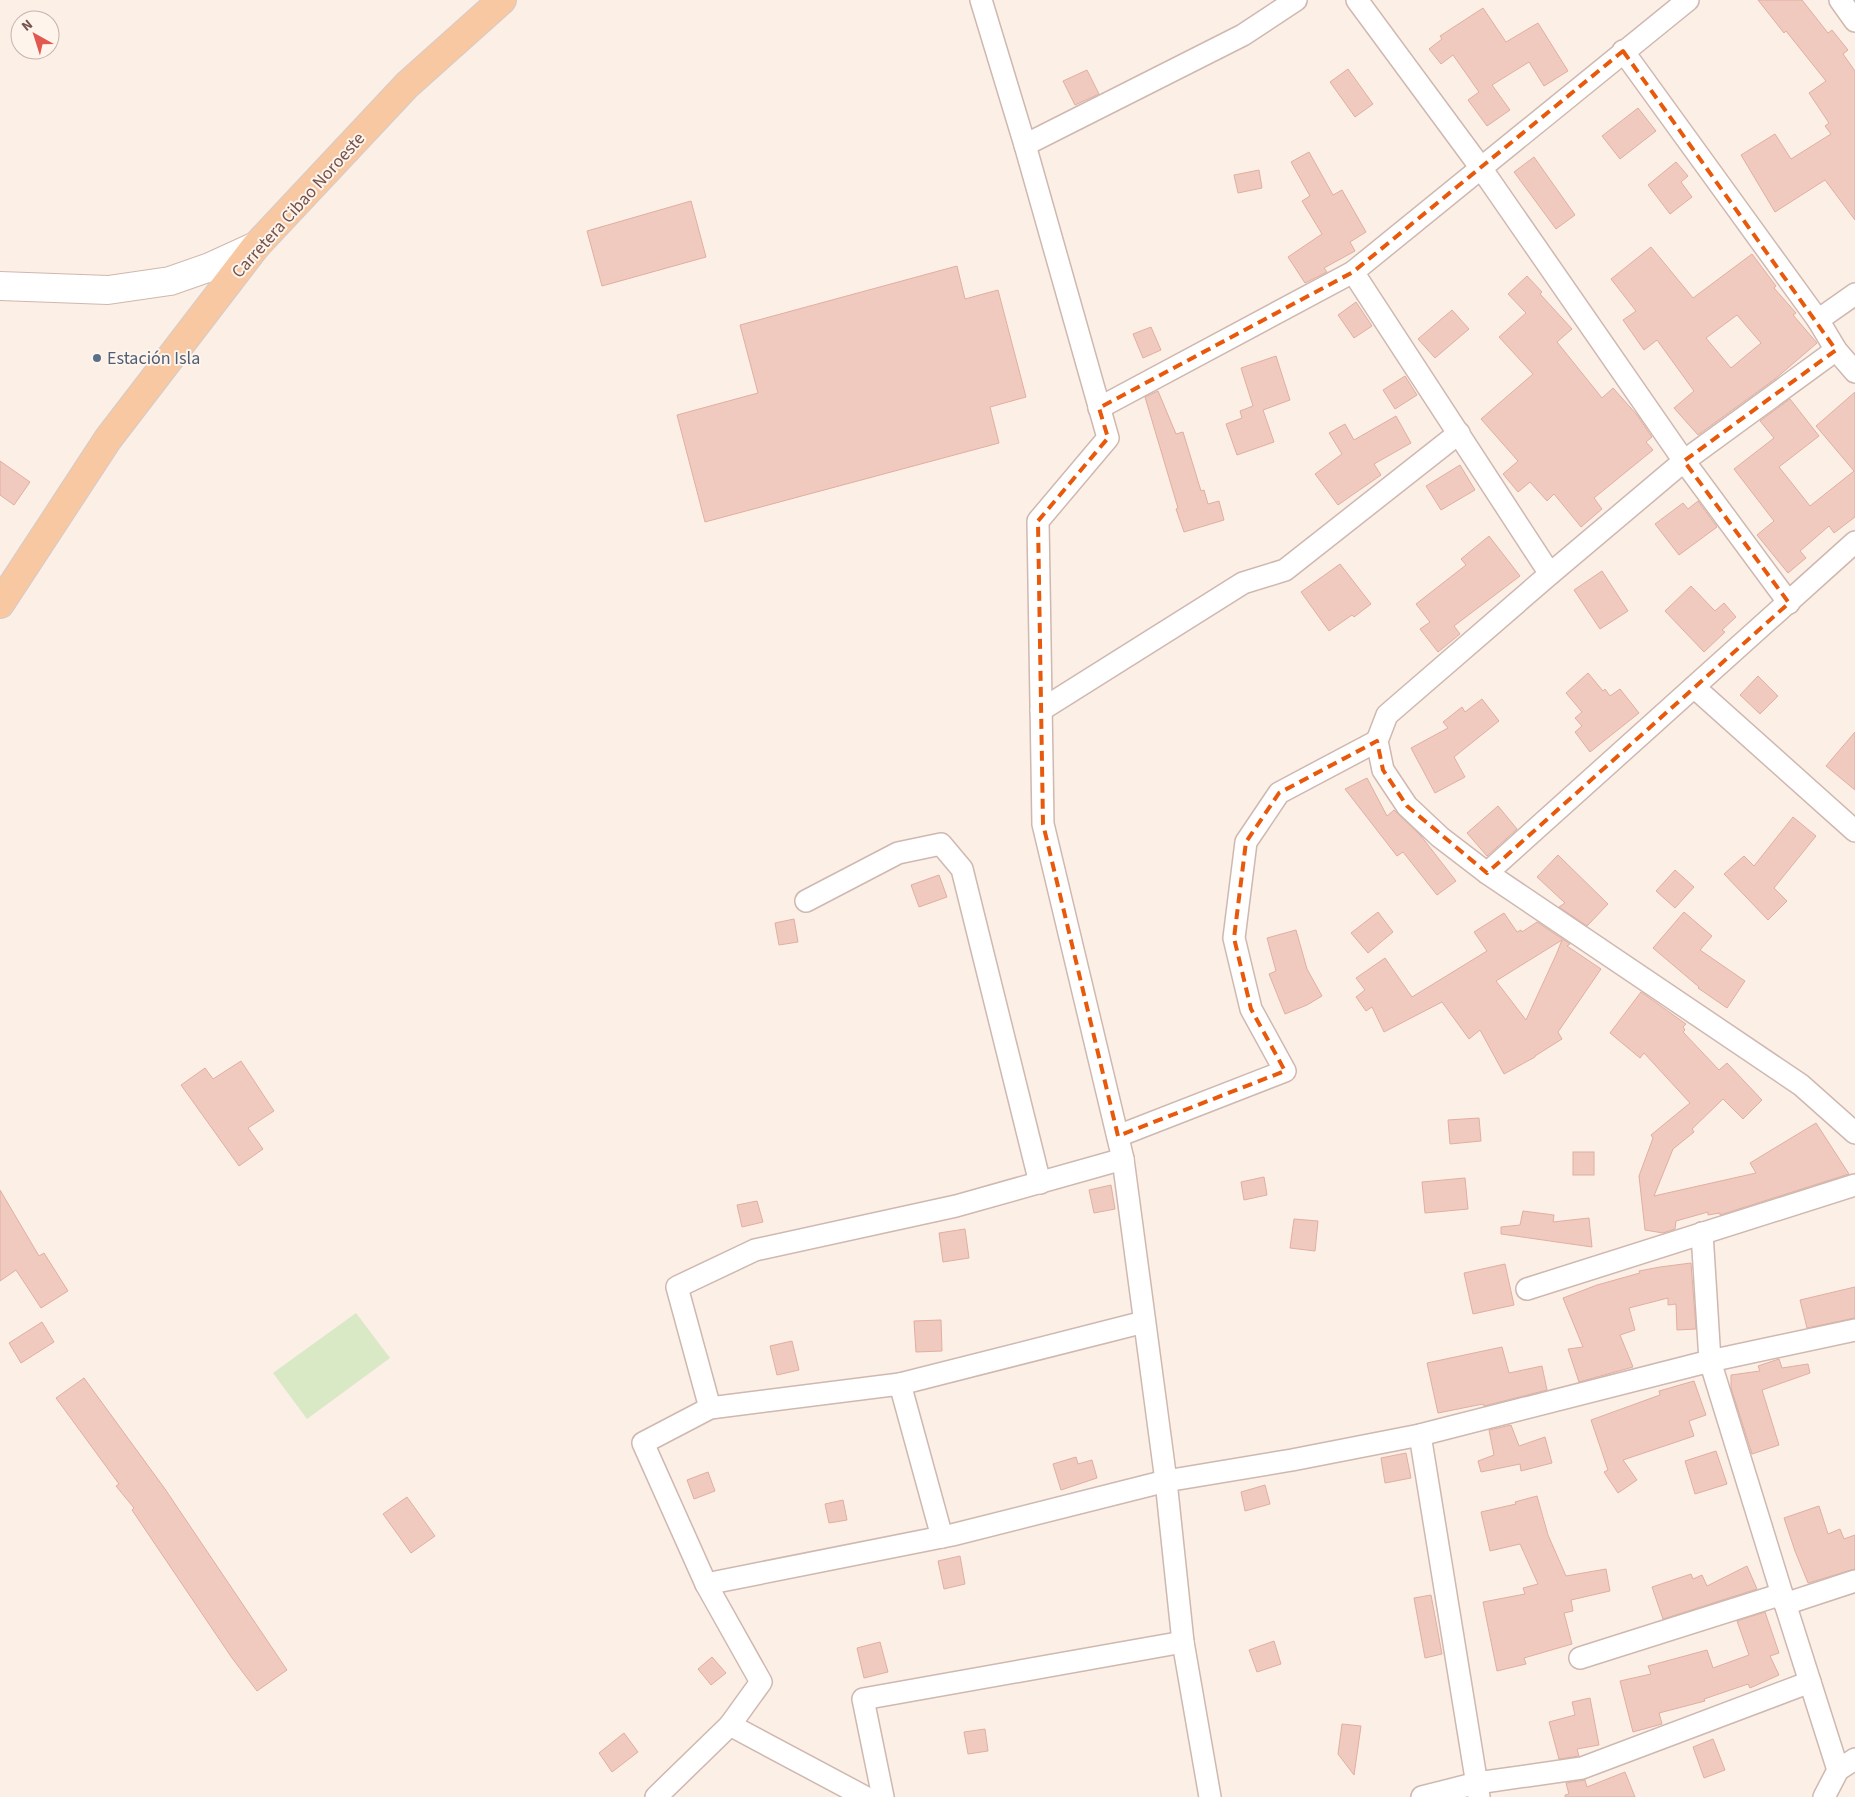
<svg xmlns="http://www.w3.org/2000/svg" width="1855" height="1797" font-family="'Source Sans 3',sans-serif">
	<rect width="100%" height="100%" fill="#fbefe6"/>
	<path fill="#d9e9c5" d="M 356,1313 L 390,1358 L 307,1419 L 273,1373 Z"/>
	<g fill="#f0cabf" stroke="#e2aea0" fill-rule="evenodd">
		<path d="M 1758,0 L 1802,0 L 1828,33 L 1832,30 L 1848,50 L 1843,54 L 1855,71 L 1855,220 L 1825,180 L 1775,212 L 1741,155 L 1775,134 L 1791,159 L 1831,134 L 1825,126 L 1829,123 L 1809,93 L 1826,81 L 1786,31 L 1784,33 Z"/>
		<path d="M 1483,8 L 1506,42 L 1538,23 L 1568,71 L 1544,86 L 1529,62 L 1492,85 L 1510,110 L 1487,126 L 1468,100 L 1479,92 L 1453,55 L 1441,64 L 1429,49 L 1442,39 L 1440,36 Z"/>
		<path d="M 1348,69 L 1373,104 L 1355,117 L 1330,82 Z"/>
		<path d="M 1087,70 L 1099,94 L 1075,105 L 1063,81 Z"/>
		<path d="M 1638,108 L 1656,131 L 1620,159 L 1602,136 Z"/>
		<path d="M 1309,152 L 1333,195 L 1342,190 L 1366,232 L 1350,242 L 1355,251 L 1324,268 L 1327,272 L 1305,283 L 1288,257 L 1322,234 L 1302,201 L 1310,196 L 1291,162 Z"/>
		<path d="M 1534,157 L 1575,215 L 1556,229 L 1514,172 Z"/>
		<path d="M 1676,162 L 1688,176 L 1681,182 L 1692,197 L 1670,214 L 1648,185 Z"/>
		<path d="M 1259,170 L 1262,188 L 1238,193 L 1234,175 Z"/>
		<path d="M 691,201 L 706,257 L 602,286 L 587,231 Z"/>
		<path d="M 1651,247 L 1693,298 L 1752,254 L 1776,286 L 1774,288 L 1796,313 L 1793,315 L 1817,343 L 1775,379 L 1698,435 L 1674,408 L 1694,391 L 1657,340 L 1644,350 L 1623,320 L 1636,311 L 1611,279 ZM 1737,315 L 1761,343 L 1731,368 L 1706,338 Z"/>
		<path d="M 957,266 L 965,299 L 998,290 L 1026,397 L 990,407 L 999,443 L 705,522 L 677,415 L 758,393 L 740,325 Z"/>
		<path d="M 1527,276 L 1542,292 L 1540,294 L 1572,329 L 1557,342 L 1602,398 L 1613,388 L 1637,415 L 1652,437 L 1646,442 L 1653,450 L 1594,498 L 1602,509 L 1581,527 L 1554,494 L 1547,501 L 1530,482 L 1518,492 L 1503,474 L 1518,461 L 1481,419 L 1533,374 L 1499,337 L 1526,313 L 1508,294 Z"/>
		<path d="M 1356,302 L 1372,326 L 1354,338 L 1338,315 Z"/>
		<path d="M 1452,310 L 1469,329 L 1435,358 L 1418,339 Z"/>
		<path d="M 1151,327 L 1161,350 L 1143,358 L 1133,334 Z"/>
		<path d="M 1276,356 L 1290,400 L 1263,410 L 1274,442 L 1237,455 L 1226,424 L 1242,418 L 1240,411 L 1253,406 L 1241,368 Z"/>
		<path d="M 1405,376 L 1417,395 L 1395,409 L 1383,390 Z"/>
		<path d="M 1158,391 L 1176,434 L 1183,432 L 1201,491 L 1204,490 L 1208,504 L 1219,501 L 1224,520 L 1184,532 L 1176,509 L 1178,508 L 1145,397 Z"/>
		<path d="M 1855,392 L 1855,517 L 1834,533 L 1829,526 L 1800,551 L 1806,558 L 1788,573 L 1757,535 L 1774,521 L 1734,469 L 1774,438 L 1760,421 L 1790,399 L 1819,436 L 1779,467 L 1810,506 L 1854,471 L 1816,426 Z"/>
		<path d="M 1396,416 L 1411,443 L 1374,464 L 1381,475 L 1338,505 L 1315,474 L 1342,454 L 1329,433 L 1345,424 L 1354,440 Z"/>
		<path d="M 0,461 L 30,482 L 14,505 L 0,495 Z"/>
		<path d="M 1460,465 L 1475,490 L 1441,510 L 1426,486 Z"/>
		<path d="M 1698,501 L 1717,527 L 1679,555 L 1655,524 L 1683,503 L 1688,509 Z"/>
		<path d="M 1489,536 L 1520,576 L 1454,626 L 1460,634 L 1438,652 L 1420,629 L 1430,622 L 1416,604 L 1466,565 L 1461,559 Z"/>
		<path d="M 1340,564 L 1371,604 L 1354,617 L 1352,615 L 1329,631 L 1301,592 Z"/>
		<path d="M 1602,571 L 1628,611 L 1600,629 L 1574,590 Z"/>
		<path d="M 1691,586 L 1715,611 L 1724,603 L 1736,617 L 1722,630 L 1725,632 L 1704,652 L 1665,611 Z"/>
		<path d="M 1588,673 L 1603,691 L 1605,689 L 1610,696 L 1620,689 L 1639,713 L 1590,752 L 1575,732 L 1582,726 L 1575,718 L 1582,712 L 1566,693 Z"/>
		<path d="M 1758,676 L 1778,696 L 1760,714 L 1740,695 Z"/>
		<path d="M 1482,699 L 1499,721 L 1454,757 L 1465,777 L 1435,793 L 1411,748 L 1448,728 L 1443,722 L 1462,707 L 1465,712 Z"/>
		<path d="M 1855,732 L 1855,790 L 1826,766 Z"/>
		<path d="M 1367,778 L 1387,816 L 1394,810 L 1421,836 L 1456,881 L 1437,895 L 1403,852 L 1397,856 L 1345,789 Z"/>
		<path d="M 1498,806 L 1517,829 L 1487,856 L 1467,833 Z"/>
		<path d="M 1793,817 L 1816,836 L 1774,888 L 1787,901 L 1768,920 L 1724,874 L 1744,856 L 1754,866 Z"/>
		<path d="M 1558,855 L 1608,904 L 1587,926 L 1559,907 L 1565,903 L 1537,877 Z"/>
		<path d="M 1675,870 L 1694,887 L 1675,908 L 1656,891 Z"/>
		<path d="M 939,875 L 947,897 L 919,907 L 911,885 Z"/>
		<path d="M 1378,912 L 1393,932 L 1368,953 L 1351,933 Z"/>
		<path d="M 1684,912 L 1712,936 L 1700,950 L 1745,981 L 1727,1008 L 1698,988 L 1699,987 L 1653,948 Z"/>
		<path d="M 1504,913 L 1517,932 L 1521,930 L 1522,932 L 1537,922 L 1570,944 L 1567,946 L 1601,969 L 1558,1032 L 1562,1039 L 1535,1056 L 1535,1057 L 1504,1074 L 1480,1030 L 1469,1039 L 1442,1002 L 1384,1032 L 1372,1007 L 1366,1011 L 1356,997 L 1365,990 L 1356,978 L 1385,958 L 1412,997 L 1487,951 L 1474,932 ZM 1562,940 L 1556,955 L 1526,1020 L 1496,981 Z"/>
		<path d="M 794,919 L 798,942 L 779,945 L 775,923 Z"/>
		<path d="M 1296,930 L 1307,969 L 1322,996 L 1307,1005 L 1285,1014 L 1269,974 L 1276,971 L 1267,938 Z"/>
		<path d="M 1641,992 L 1686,1024 L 1683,1027 L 1685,1030 L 1683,1032 L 1719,1070 L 1727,1063 L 1762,1100 L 1743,1119 L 1723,1099 L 1692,1129 L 1694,1132 L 1673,1149 L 1654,1196 L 1756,1173 L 1750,1163 L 1816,1123 L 1849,1174 L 1720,1215 L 1720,1213 L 1708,1215 L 1708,1212 L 1676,1221 L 1675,1229 L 1663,1233 L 1645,1230 L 1639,1176 L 1653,1138 L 1651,1135 L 1690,1103 L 1644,1053 L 1640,1058 L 1610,1033 Z"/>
		<path d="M 241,1061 L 274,1111 L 248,1128 L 263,1149 L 239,1166 L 181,1085 L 205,1068 L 213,1079 Z"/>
		<path d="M 1479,1118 L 1481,1141 L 1450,1144 L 1448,1120 Z"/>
		<rect x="1573" y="1152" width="21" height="23"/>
		<path d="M 1264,1177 L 1267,1195 L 1244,1200 L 1241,1182 Z"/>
		<path d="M 1465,1178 L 1468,1209 L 1425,1213 L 1422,1182 Z"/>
		<path d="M 1111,1185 L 1115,1209 L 1094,1213 L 1089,1190 Z"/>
		<path d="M 0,1190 L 39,1256 L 44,1253 L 68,1291 L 41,1308 L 16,1270 L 0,1281 Z"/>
		<path d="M 757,1201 L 763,1222 L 742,1227 L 737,1205 Z"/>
		<path d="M 1523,1211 L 1554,1215 L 1553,1222 L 1589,1218 L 1592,1247 L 1501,1234 L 1501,1227 L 1520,1225 Z"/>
		<path d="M 1294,1219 L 1318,1221 L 1315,1251 L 1290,1248 Z"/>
		<path d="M 965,1229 L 969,1258 L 943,1262 L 939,1233 Z"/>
		<path d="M 1691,1263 L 1696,1329 L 1677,1330 L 1676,1304 L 1668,1305 L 1668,1298 L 1629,1308 L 1635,1330 L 1620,1335 L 1633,1367 L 1579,1382 L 1568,1349 L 1583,1347 L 1563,1298 L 1597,1285 L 1640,1273 L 1639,1271 L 1660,1267 Z"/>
		<path d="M 1505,1264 L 1514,1305 L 1473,1314 L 1464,1273 Z"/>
		<path d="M 1855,1287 L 1855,1318 L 1807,1328 L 1800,1300 Z"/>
		<path d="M 941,1320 L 942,1351 L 916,1352 L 914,1321 Z"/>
		<path d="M 42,1322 L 54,1342 L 21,1363 L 9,1343 Z"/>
		<path d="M 792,1341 L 799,1370 L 777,1375 L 770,1346 Z"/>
		<path d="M 1502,1347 L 1509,1373 L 1542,1366 L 1547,1390 L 1484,1406 L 1483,1404 L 1438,1413 L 1427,1363 Z"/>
		<path d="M 1779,1359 L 1782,1368 L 1808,1364 L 1810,1373 L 1762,1390 L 1779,1445 L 1752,1454 L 1731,1388 L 1731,1375 L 1760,1371 L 1758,1366 Z"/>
		<path d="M 84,1378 L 165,1489 L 287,1670 L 257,1691 L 232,1658 L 132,1510 L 134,1508 L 116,1486 L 119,1484 L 56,1398 Z"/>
		<path d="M 1694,1381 L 1706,1415 L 1689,1421 L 1694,1436 L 1623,1460 L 1637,1480 L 1618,1493 L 1604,1472 L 1608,1470 L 1591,1420 L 1660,1395 L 1659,1391 Z"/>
		<path d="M 1511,1425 L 1519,1446 L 1545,1437 L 1552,1463 L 1521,1471 L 1520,1464 L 1481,1472 L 1478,1461 L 1494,1455 L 1489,1430 Z"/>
		<path d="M 1716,1451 L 1727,1484 L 1695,1494 L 1685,1461 Z"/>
		<path d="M 1406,1453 L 1411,1478 L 1385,1483 L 1381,1458 Z"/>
		<path d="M 1076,1457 L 1078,1464 L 1092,1460 L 1097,1478 L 1061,1490 L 1053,1464 Z"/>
		<path d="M 708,1472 L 715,1491 L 694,1499 L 687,1480 Z"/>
		<path d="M 1265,1485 L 1270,1504 L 1245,1511 L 1241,1492 Z"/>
		<path d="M 1537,1496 L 1548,1535 L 1566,1576 L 1606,1569 L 1610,1591 L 1571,1600 L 1573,1611 L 1564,1613 L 1572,1644 L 1524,1658 L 1526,1664 L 1497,1671 L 1483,1602 L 1525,1594 L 1523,1588 L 1538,1584 L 1520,1544 L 1490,1551 L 1481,1512 L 1516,1504 L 1515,1502 Z"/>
		<path d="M 407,1497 L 435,1536 L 411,1553 L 383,1514 Z"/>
		<path d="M 843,1500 L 847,1520 L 829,1523 L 825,1504 Z"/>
		<path d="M 1819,1506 L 1828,1534 L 1840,1529 L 1844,1539 L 1855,1535 L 1855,1569 L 1808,1583 L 1795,1551 L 1784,1518 Z"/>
		<path d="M 960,1556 L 965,1584 L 944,1589 L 938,1561 Z"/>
		<path d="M 1747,1566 L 1757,1589 L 1663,1619 L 1652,1587 L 1691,1574 L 1693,1579 L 1702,1575 L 1707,1586 Z"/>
		<path d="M 1431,1595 L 1442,1654 L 1425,1658 L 1414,1598 Z"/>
		<path d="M 1765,1612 L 1779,1653 L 1770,1656 L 1779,1675 L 1750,1688 L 1748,1684 L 1704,1699 L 1705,1701 L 1659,1713 L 1662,1724 L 1633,1732 L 1620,1681 L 1651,1674 L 1648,1666 L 1707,1650 L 1713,1668 L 1749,1655 L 1737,1621 Z"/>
		<path d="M 1274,1641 L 1281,1664 L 1257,1672 L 1249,1650 Z"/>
		<path d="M 880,1642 L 888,1672 L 864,1678 L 857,1648 Z"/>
		<path d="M 712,1657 L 726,1673 L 711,1685 L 698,1669 Z"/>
		<path d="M 1590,1698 L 1599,1745 L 1577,1749 L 1579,1756 L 1559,1759 L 1549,1722 L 1575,1715 L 1572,1702 Z"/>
		<path d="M 1342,1724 L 1361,1726 L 1354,1775 L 1338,1754 Z"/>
		<path d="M 985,1729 L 988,1751 L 968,1754 L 964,1732 Z"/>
		<path d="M 624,1733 L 638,1752 L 612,1772 L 599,1753 Z"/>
		<path d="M 1713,1739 L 1725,1770 L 1704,1778 L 1693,1747 Z"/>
		<path d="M 1625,1772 L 1635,1797 L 1565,1797 L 1565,1795 L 1569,1794 L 1566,1783 L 1585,1780 L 1587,1787 Z"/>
	</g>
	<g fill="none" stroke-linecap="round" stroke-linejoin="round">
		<g stroke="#cfb8b0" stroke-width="24">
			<g id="street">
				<path d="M 981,0 L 1025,145 L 1108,438 L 1038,521 L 1043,824 L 1123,1159 L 1166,1481 L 1183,1642 L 1210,1797"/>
				<path d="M 1357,0 L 1481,168 L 1684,461 L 1789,603"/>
				<path d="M 1840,0 L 1855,21"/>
				<path d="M 1623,51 L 1818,320 L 1836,350 L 1855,372"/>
				<path d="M 1025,145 L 1243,35 L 1296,0"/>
				<path d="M 1353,272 L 1550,574"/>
				<path d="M 1818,320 L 1855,294"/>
				<path d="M 1836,350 L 1684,461 L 1550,574 L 1387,715 L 1377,741 L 1383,770 L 1407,806 L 1440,837 L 1487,873 L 1801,1085 L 1855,1133"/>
				<path d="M 1099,408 L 1353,272 L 1688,0"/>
				<path d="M 1694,687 L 1855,831"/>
				<path d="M 1041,710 L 1243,583 L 1285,570 L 1459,433"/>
				<path d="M 1487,873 L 1855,542"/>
				<path d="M 806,901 L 898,853 L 941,844 L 962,869 L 1040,1183"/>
				<path d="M 1118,1136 L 1285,1071 L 1251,1009 L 1234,938 L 1246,842 L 1279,793 L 1377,741"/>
				<path d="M 1702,1233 L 1710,1361 L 1782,1594"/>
				<path d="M 1527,1289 L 1855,1185"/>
				<path d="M 900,1384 L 942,1537"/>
				<path d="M 710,1408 L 677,1287 L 755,1250 L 956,1206 L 1123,1159"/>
				<path d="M 1420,1435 L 1479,1797"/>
				<path d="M 706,1584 L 952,1535 L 1166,1481 L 1292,1460 L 1420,1435 L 1710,1361 L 1855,1330"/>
				<path d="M 1785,1604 L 1855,1581"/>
				<path d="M 1580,1658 L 1782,1594 L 1838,1770 L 1824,1797"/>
				<path d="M 1838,1770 L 1855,1759"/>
				<path d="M 656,1797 L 730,1725"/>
				<path d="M 865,1797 L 730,1725 L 761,1682 L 706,1584 L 643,1443 L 710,1408 L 900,1384 L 1144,1322"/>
				<path d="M 883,1797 L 863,1699 L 1183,1642"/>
				<path d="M 1422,1797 L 1477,1783 L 1582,1768 L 1810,1682"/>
			</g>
		</g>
		<g stroke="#d1b7ad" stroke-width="30">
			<path id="secondary" d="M 0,286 L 108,290 L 170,281 L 210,267 L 256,246"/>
		</g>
		<g stroke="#d5cbc9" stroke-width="30">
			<path id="primary" d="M 0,604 L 108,439 L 256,246 L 407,85 L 502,0"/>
		</g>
		<use href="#street" stroke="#fff" stroke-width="21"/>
		<use href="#secondary" stroke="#fff" stroke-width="28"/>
		<use href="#primary" stroke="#f7c8a1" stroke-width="28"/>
	</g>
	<path fill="none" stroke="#e8590c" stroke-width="4" stroke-dasharray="10 6" stroke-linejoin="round" d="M 1623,51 L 1836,350 L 1684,461 L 1789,603 L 1487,873 L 1407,806 L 1383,770 L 1377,741 L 1279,793 L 1246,842 L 1234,938 L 1251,1009 L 1285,1071 L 1118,1136 L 1043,824 L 1038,521 L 1108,438 L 1099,408 L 1353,272 Z"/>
	<circle fill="#5c6f8a" stroke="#fef4ec" stroke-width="2" cx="97" cy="358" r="5"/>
	<g text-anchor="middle" stroke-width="4" stroke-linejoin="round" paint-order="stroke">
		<g font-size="18" fill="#74534c" stroke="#fef4ec">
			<text transform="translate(298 205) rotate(-48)" y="6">Carretera Cibao Noroeste</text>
		</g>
		<g font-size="18" fill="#4e5e75" stroke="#fef4ec" text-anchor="start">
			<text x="107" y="364">Estación Isla</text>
		</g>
	</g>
	<g transform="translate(35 35) rotate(321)"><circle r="24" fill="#fef4ec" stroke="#c7b4ac"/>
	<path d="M0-4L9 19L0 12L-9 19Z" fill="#e05850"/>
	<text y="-8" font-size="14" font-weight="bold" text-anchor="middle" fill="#74534c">N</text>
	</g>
</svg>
